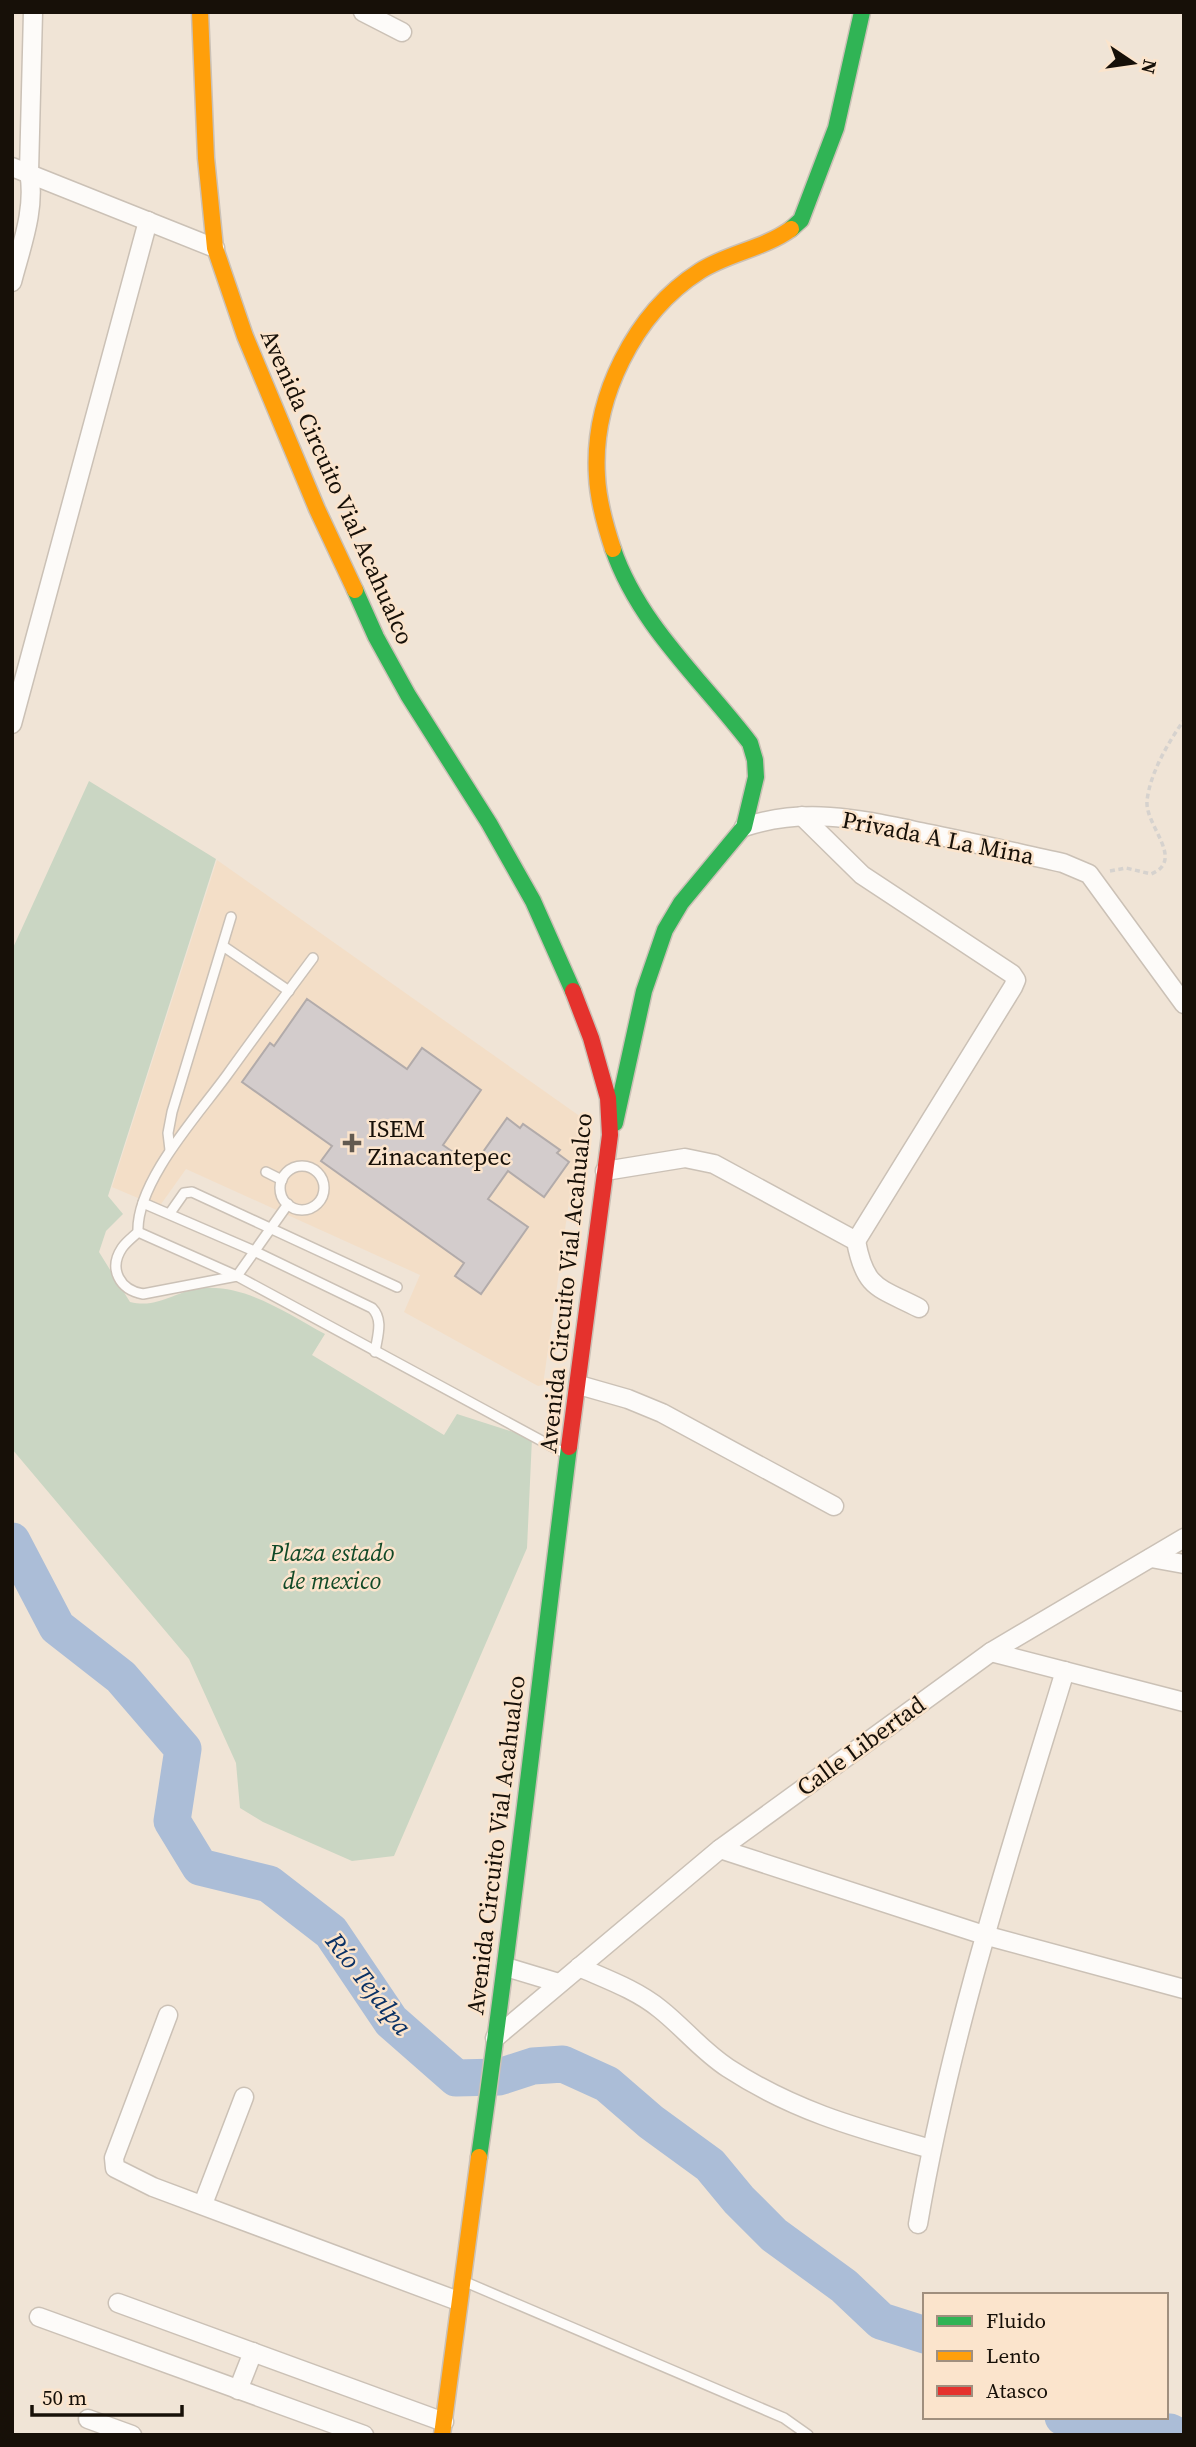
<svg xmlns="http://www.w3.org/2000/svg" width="1196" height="2447" font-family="'Source Serif 4',serif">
	<rect width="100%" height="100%" fill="#f0e4d6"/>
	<path fill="#f3dec7" d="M 217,860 L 581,1117 L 543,1385 L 538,1386 L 404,1312 L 420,1275 L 186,1169 L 159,1207 L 112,1187 Z"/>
	<path fill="#cad6c3" d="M 89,781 L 216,859 L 108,1196 L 123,1214 L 106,1231 L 99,1252 L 130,1302 C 160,1309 175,1290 204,1288 C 247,1285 288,1314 325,1334 L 312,1355 L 444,1435 L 457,1414 L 532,1438 L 527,1548 L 394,1856 L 352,1861 L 263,1822 L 240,1808 L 236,1763 L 189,1659 L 12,1449 L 12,950 Z"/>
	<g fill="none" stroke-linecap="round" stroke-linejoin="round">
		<g stroke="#abbdd7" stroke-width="37">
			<path d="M 12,1541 L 57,1627 L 121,1677 L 183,1749 L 172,1821 L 200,1867 L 269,1884 L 331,1932 L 391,2021 L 456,2078 L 499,2077 L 533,2066 L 563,2064 L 607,2084 L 651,2122 L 710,2165 L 739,2200 L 774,2235 L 844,2286 L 881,2321 L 925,2335"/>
			<path d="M 1063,2417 L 1091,2429 L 1170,2432 L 1176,2435"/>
		</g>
	</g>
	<path fill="#d3cccc" stroke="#b2abaa" stroke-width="2" d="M 307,999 L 407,1069 L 422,1048 L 481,1090 L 443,1145 L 473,1166 L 507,1118 L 520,1128 L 523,1124 L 560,1150 L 557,1153 L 569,1162 L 544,1197 L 508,1171 L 488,1199 L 528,1227 L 481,1294 L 455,1276 L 464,1263 L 321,1161 L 332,1146 L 242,1082 L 270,1043 L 274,1046 Z"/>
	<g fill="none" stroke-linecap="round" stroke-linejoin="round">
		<g stroke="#cbc1b6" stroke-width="12">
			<g id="lane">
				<path d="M 223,946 L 289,991"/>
				<path d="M 313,958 C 284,997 255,1036 227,1075 C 198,1115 136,1182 138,1232 C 133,1237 126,1242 122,1248 C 108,1269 120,1290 143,1294 L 237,1276 L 566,1454"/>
				<path d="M 170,1150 L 168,1133 L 172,1112 L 231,917"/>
				<circle cx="302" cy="1188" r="22"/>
				<path d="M 266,1172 L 282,1180"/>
				<path d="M 143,1203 L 254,1251 L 372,1308 C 384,1320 377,1337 375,1352"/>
				<path d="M 170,1213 L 184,1193 L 192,1192 L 397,1287"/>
				<path d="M 138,1232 L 237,1276 L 288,1204"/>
				<path d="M 463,2281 L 784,2418 L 808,2435"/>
			</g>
		</g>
		<g stroke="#cbc1b6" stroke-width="21">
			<g id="street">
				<path d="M 363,12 L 402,32"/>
				<path d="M 12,167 L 215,248"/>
				<path d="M 12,282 C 21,247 36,209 29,172 L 33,12"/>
				<path d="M 12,724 L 148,221"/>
				<path d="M 802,816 L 862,875 L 1012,974 L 1016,980 L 1013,987 L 856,1241"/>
				<path d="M 744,827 C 807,806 863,820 925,833 C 971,842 1017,853 1063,863 L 1089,874 L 1184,1004"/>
				<path d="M 605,1171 L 685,1158 L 714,1164 L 856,1241 C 865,1289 878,1287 919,1308"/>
				<path d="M 579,1385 L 628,1399 L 662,1413 L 834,1506"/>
				<path d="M 1151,1558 L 1184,1564"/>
				<path d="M 991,1652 L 1184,1702"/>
				<path d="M 720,1849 L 984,1935 L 1184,1989"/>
				<path d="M 506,1967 L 559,1983"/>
				<path d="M 579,1967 C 606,1979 637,1990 660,2009 C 684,2028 702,2051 728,2068 C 794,2111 857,2128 931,2149"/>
				<path d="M 168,2015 L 114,2158 L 115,2168 L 153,2187 L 458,2301"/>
				<path d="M 495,2038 L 720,1849 L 991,1652 L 1184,1538"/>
				<path d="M 203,2204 L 244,2097"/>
				<path d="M 918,2224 C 950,2035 1009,1854 1065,1671"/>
				<path d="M 118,2303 L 444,2422"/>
				<path d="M 39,2317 L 364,2435"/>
				<path d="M 238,2390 L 253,2352"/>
				<path d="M 88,2419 L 132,2435"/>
			</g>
		</g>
		<g stroke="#cbc1b6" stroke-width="19">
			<g id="fast">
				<path d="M 791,229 L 801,220 L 836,128 L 862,12"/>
				<path d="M 613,549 C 639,625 702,680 750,743 L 755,760 L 756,777 L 744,827 L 681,903 L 665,930 L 644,991 L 615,1123"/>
				<path d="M 355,590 L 376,637 L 408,695 L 489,823 L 533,901 L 573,991"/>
				<path d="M 479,2157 C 513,1921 539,1684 569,1447"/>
			</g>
		</g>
		<g stroke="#cbc1b6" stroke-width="19">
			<g id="slow">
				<path d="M 200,12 L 206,158 L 215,248 L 245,336 L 317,509 L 355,590"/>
				<path d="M 613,549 C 605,525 598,501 597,476 C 592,399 634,313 700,271 C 728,253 763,249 791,229"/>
				<path d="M 442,2435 L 479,2157"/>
			</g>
		</g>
		<g stroke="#cbc1b6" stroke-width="19">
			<path id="jam" d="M 569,1447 L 610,1135 L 608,1098 L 591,1038 L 573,991"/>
		</g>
		<path stroke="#d6d2ce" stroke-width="3.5" stroke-dasharray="5 3.5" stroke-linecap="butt" d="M 1110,871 L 1126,868 L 1151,874 C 1186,860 1145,826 1147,801 C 1150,773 1168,743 1184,720"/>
		<use href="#lane" stroke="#fdfbf9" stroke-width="9"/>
		<use href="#street" stroke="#fdfbf9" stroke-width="18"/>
		<use href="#fast" stroke="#30b455" stroke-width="16"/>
		<use href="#slow" stroke="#ff9f0a" stroke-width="16"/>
		<use href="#jam" stroke="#e5322d" stroke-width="16"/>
	</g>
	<path fill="#635a50" stroke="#fbe4cc" stroke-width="2.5" d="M348.5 1132.5h7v7h7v7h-7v7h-7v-7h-7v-7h7z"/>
	<g text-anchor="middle" stroke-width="5" stroke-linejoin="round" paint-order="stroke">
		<g font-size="24" fill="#171008" stroke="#fbe4cc">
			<text transform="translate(337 487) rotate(66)" y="8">Avenida Circuito Vial Acahualco</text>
			<text transform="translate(938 838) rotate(11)" y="8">Privada A La Mina</text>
			<text transform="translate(566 1283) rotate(-84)" y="8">Avenida Circuito Vial Acahualco</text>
			<text transform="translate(861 1746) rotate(-36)" y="8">Calle Libertad</text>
			<text transform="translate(496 1845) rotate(-83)" y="8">Avenida Circuito Vial Acahualco</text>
		</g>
		<g font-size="24" fill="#171008" stroke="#fbe4cc" text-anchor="start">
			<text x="368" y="1137">ISEM<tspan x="368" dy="28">Zinacantepec</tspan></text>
		</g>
		<g font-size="24" font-style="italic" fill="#114927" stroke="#fbe4cc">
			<text x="332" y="1561">Plaza estado<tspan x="332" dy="28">de mexico</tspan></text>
		</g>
		<g font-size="26" font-style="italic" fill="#0a3165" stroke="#fbe4cc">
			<text transform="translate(369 1984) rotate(52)" y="9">Río Tejalpa</text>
		</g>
	</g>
	<rect width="1196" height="2447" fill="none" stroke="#171008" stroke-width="28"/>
	<rect x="923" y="2293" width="245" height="126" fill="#fbe4cc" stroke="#a08f7e" stroke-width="2"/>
	<rect x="937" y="2316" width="35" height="10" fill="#30b455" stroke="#a08f7e" stroke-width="2"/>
	<text x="986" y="2328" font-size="21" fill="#171008">Fluido</text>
	<rect x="937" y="2351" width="35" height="10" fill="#ff9f0a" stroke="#a08f7e" stroke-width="2"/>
	<text x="986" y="2363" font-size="21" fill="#171008">Lento</text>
	<rect x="937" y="2386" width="35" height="10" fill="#e5322d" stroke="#a08f7e" stroke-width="2"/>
	<text x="986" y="2398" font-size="21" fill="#171008">Atasco</text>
	<g transform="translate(1133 63) rotate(103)" stroke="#fbe4cc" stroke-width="5" paint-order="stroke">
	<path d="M0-5L12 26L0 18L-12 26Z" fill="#171008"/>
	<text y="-10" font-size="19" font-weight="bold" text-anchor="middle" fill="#171008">N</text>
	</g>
	<path d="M32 2405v10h150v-10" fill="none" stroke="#171008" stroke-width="3.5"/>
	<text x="42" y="2405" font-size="21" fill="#171008" stroke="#fbe4cc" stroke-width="5" paint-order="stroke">50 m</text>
</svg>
